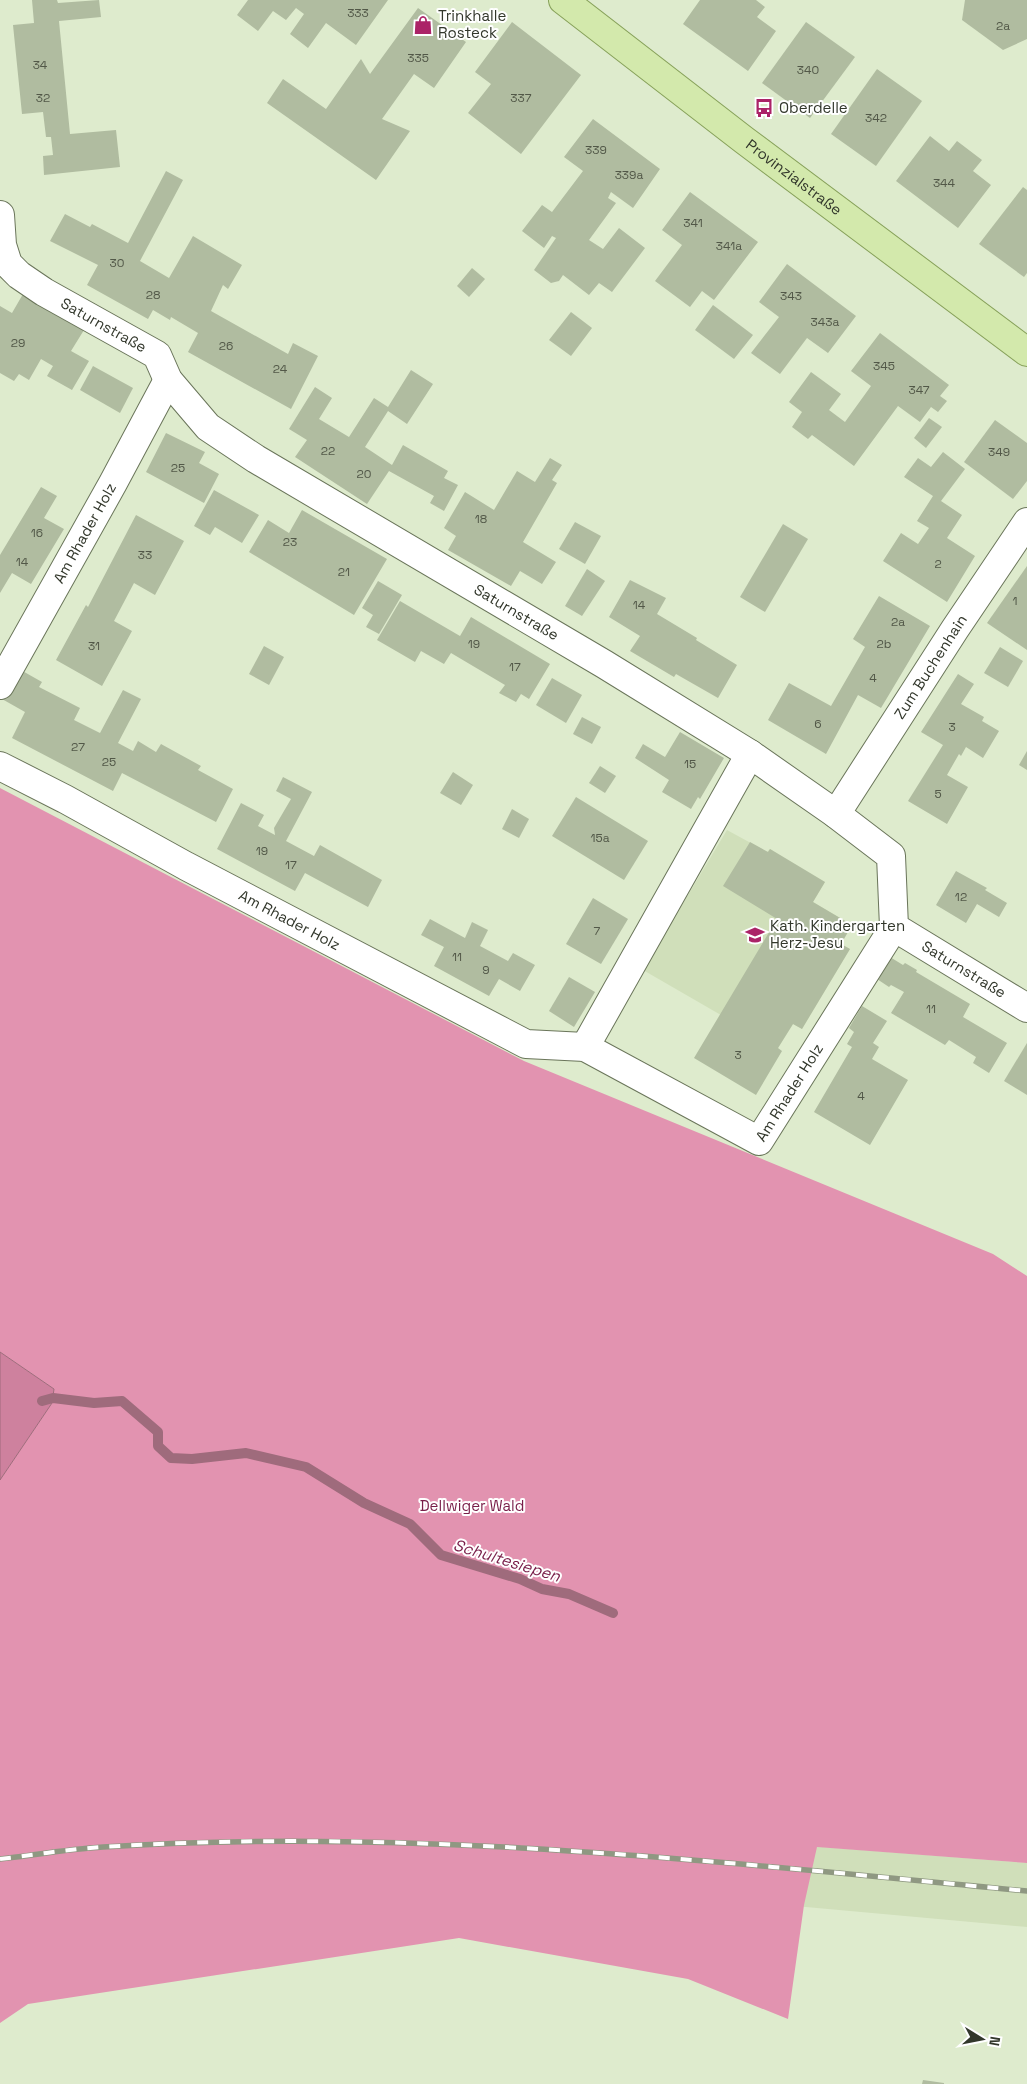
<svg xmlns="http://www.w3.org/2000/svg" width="1027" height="2084" font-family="'Space Grotesk',sans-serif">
	<rect width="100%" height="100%" fill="#deebcd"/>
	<g fill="#d0dfba">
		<path d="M 727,830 L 767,852 L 770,849 L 825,882 L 813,902 L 852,925 L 841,944 L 850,949 L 802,1029 L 793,1024 L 778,1048 L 643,970 Z"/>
		<path d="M 0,1834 L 695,1837 L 1027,1863 L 1027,1927 Z"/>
	</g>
	<path fill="#e293b0" d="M 0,788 L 524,1061 L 993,1254 L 1027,1276 L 1027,1863 L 817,1847 L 804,1905 L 788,2019 L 688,1979 L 459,1938 L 28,2004 L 0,2023 L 0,1480 L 52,1403 L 54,1389 L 0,1352 Z"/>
	<path fill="#ce819e" stroke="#9f6b7c" d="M 0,1352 L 54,1389 L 52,1403 L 0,1480 Z"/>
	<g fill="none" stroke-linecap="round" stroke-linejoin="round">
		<path stroke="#9f6b7c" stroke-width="10" d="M 42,1401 L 53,1398 L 94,1403 L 122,1401 L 158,1432 L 158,1446 L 171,1458 L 192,1459 L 246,1453 L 306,1467 L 364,1503 L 410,1524 L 441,1555 L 520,1579 L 542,1589 L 569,1594 L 613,1613"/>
	</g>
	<g fill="#b0bca0">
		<path d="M 32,0 L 57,0 L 58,3 L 99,0 L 101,17 L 59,21 L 70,134 L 116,130 L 120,167 L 44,175 L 43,156 L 53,155 L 51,137 L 46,137 L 43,112 L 22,114 L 13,25 L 34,23 Z"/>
		<path d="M 248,0 L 388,0 L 356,45 L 326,23 L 308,48 L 290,34 L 304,14 L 296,8 L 286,20 L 273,11 L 258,31 L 237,15 Z"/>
		<path d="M 700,0 L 756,0 L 765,7 L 757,17 L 776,31 L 748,71 L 683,24 Z"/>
		<path d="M 965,0 L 1027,0 L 1027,39 L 1003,50 L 962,20 Z"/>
		<path d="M 418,8 L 466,42 L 434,88 L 414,74 L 382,119 L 410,131 L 376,180 L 267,103 L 283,79 L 326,109 L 361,59 L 370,74 Z"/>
		<path d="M 512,22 L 581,75 L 521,154 L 468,113 L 491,84 L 475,72 Z"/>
		<path d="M 806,22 L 855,57 L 810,118 L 762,83 Z"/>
		<path d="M 877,69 L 922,101 L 876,166 L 831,134 Z"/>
		<path d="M 593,119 L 660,169 L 633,208 L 611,192 L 608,198 L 616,203 L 589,240 L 603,249 L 619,228 L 645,248 L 612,292 L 599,283 L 589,295 L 563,275 L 559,281 L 551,283 L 534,270 L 556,238 L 552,236 L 544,248 L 522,231 L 542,205 L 552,212 L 583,171 L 564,157 Z"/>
		<path d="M 930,136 L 949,151 L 957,141 L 982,160 L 973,171 L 991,185 L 958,228 L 896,181 Z"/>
		<path d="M 166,171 L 183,180 L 140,261 L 169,278 L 193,236 L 242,265 L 228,289 L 223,285 L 211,311 L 288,354 L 293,343 L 318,356 L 291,409 L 188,352 L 198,333 L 171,317 L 170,320 L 153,310 L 148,319 L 87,285 L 98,265 L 50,241 L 65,214 L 90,227 L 92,224 L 128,243 Z"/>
		<path d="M 1023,187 L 1027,190 L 1027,273 L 1024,277 L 979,244 Z"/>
		<path d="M 690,192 L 758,242 L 714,300 L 702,291 L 690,307 L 655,281 L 682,245 L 662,230 Z"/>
		<path d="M 787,264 L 856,316 L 828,353 L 807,338 L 780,374 L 751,353 L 779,317 L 759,302 Z"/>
		<path d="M 472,268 L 485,279 L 469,297 L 457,286 Z"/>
		<path d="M 23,294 L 84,330 L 71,351 L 89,361 L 72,390 L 47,376 L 53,366 L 41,359 L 29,380 L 19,374 L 14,381 L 0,373 L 0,306 L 12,313 Z"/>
		<path d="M 713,305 L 753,335 L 734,359 L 695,330 Z"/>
		<path d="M 571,312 L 592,328 L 571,356 L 549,340 Z"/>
		<path d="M 880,333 L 949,385 L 940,396 L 947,401 L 938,412 L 931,407 L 920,422 L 898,406 L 854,466 L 812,435 L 808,439 L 792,427 L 802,412 L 789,402 L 811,372 L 841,394 L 829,410 L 845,422 L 871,386 L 851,371 Z"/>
		<path d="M 93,366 L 133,388 L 120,413 L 80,390 Z"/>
		<path d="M 411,370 L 433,384 L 407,424 L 388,411 L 365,447 L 392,465 L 403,445 L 448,471 L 444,478 L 458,485 L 444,511 L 430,503 L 434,496 L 389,471 L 367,504 L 295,457 L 307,440 L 289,429 L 315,387 L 332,398 L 319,419 L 349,437 L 374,398 L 388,407 Z"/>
		<path d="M 929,418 L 942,427 L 926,448 L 914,438 Z"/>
		<path d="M 995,420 L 1027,443 L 1027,481 L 1013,499 L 964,462 Z"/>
		<path d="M 166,433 L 205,452 L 199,463 L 219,474 L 204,503 L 146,472 Z"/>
		<path d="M 943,452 L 965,469 L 941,501 L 962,515 L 947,538 L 975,556 L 947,602 L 883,561 L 901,533 L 918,544 L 929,528 L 917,521 L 933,496 L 904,477 L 918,458 L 931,467 Z"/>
		<path d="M 550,458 L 562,465 L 552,480 L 557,483 L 523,542 L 556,562 L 542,584 L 520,571 L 511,586 L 448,550 L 456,536 L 444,528 L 465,492 L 494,510 L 517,471 L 535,482 Z"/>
		<path d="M 41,487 L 57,496 L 44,518 L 64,529 L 31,584 L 12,573 L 0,593 L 0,555 Z"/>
		<path d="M 214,490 L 259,515 L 242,543 L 215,527 L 210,535 L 194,526 Z"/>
		<path d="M 302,510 L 387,559 L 354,615 L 249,552 L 268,520 L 289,533 Z"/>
		<path d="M 136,515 L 184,541 L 155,595 L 134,583 L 114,621 L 132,631 L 102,686 L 56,660 L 86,605 L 88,607 Z"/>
		<path d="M 575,522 L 601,536 L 585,564 L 559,549 Z"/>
		<path d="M 783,524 L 808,539 L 765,612 L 740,597 Z"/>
		<path d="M 1027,566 L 1027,650 L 987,623 Z"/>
		<path d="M 587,569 L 605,581 L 582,616 L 565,606 Z"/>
		<path d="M 630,580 L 666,598 L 657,614 L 697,638 L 696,640 L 737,665 L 718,698 L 676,674 L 674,677 L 630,651 L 640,636 L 609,617 Z"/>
		<path d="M 378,581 L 402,595 L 379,634 L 366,627 L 373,615 L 362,608 Z"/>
		<path d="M 879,596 L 930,626 L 881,708 L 858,695 L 826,754 L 768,720 L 789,683 L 831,706 L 865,647 L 853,639 Z"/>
		<path d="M 400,601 L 460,636 L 471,617 L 550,664 L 529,699 L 521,694 L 516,702 L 499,693 L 505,685 L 451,653 L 444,664 L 421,651 L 415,662 L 377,640 Z"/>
		<path d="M 264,646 L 284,657 L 269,685 L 249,674 Z"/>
		<path d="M 1000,647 L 1023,661 L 1008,687 L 984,673 Z"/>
		<path d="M 19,669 L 42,682 L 39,687 L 80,708 L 74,720 L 100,733 L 123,690 L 141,699 L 118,743 L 133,751 L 138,741 L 156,752 L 161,744 L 201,766 L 198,770 L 233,789 L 216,822 L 122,773 L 113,791 L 12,738 L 25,712 L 2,699 Z"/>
		<path d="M 958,674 L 974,684 L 961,704 L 984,717 L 982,721 L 999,731 L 983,758 L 966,747 L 961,756 L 959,754 L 947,775 L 968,787 L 947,824 L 908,801 L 943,745 L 921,732 Z"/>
		<path d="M 552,678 L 582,695 L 566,723 L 536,705 Z"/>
		<path d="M 582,717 L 601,727 L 592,744 L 573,734 Z"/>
		<path d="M 680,732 L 724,758 L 700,799 L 698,797 L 691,809 L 662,792 L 669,780 L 635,758 L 643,744 L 665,757 Z"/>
		<path d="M 1027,751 L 1027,770 L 1019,765 Z"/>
		<path d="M 600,766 L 616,776 L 605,793 L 589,783 Z"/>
		<path d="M 453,772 L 473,785 L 461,805 L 440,793 Z"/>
		<path d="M 283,777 L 312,792 L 286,841 L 314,856 L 320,845 L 382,880 L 368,907 L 305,873 L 295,891 L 217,849 L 241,803 L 264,815 L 258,826 L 275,835 L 274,828 L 291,799 L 276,791 Z"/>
		<path d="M 576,797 L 648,841 L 624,880 L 552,836 Z"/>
		<path d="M 512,809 L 529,819 L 519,838 L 502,829 Z"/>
		<path d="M 750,842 L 768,852 L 770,849 L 825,882 L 813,902 L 852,925 L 841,944 L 850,949 L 802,1029 L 793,1024 L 778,1048 L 782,1051 L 756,1095 L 694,1058 L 777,919 L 723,886 Z"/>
		<path d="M 956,871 L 987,888 L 985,890 L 1007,903 L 999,917 L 977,904 L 966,923 L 936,905 Z"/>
		<path d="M 593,898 L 628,919 L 601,964 L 566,944 Z"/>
		<path d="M 430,919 L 465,938 L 472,922 L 488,930 L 480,946 L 508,961 L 513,953 L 535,965 L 520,991 L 499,979 L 489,996 L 434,966 L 444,947 L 421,935 Z"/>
		<path d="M 890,957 L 903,965 L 905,963 L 917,970 L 916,972 L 970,1004 L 963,1017 L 1007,1043 L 989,1073 L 973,1063 L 976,1057 L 949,1040 L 945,1045 L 891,1013 L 904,992 L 891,985 L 889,987 L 877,979 Z"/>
		<path d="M 569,977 L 595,992 L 574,1027 L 549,1011 Z"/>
		<path d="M 862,1006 L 887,1021 L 873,1043 L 879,1047 L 872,1059 L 908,1080 L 870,1145 L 814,1112 L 852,1047 L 847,1044 L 854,1032 L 849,1028 Z"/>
		<path d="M 1027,1043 L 1027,1095 L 1004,1081 Z"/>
		<path d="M 923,2080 L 944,2083 L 944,2084 L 922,2084 Z"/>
	</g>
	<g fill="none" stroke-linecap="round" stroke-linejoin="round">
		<g stroke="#6a755a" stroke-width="30">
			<g id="minor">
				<path id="s1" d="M 0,215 L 2,245 L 8,264 L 19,275 L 44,292 L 157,355 L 168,380 L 208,427 L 256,459 L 604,664 L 750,754 L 836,814 L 891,856 L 894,927 L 1027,1008"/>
				<path id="s2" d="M 0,685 L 113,483 L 168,380"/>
				<path id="s3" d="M 0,766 L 65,799 L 186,866 L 526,1044 L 585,1047 L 759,1141 L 894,927"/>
				<path id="s4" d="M 836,814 L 955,629 L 1027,522"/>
				<path d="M 585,1047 L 750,754"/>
			</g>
		</g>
		<g stroke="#87a15a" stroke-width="30">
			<g id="major">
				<path id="s5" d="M 563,0 L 744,140 L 1027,352"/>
			</g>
		</g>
		<use href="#minor" stroke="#fff" stroke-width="28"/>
		<use href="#major" stroke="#d3e9ac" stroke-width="28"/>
		<g stroke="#8f9882" stroke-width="5.5">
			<path id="rail" d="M 0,1859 C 34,1855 69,1849 103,1847 C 412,1827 720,1862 1027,1891"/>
		</g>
		<use href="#rail" stroke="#fff" stroke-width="4" stroke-dasharray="11" stroke-linecap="butt"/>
	</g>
	<defs>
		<g id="shop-bare" transform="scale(1.5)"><path d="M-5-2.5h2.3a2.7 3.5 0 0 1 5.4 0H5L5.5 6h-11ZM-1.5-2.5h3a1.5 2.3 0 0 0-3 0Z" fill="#ab2367" stroke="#fff" stroke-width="2.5" paint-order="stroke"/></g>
		<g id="bus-bare" transform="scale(1.5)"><path d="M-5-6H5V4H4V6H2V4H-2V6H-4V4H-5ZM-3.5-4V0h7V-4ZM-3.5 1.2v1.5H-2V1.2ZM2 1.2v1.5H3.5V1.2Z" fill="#ab2367" stroke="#fff" stroke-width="2.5" paint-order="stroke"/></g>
		<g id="school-bare" transform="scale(1.5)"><path d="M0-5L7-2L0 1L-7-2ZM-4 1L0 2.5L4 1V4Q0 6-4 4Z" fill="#ab2367" stroke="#fff" stroke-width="2.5" paint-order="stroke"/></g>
	</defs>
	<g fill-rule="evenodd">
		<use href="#shop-bare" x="423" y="25"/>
		<use href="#bus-bare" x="764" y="108"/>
		<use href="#school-bare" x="755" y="935"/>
	</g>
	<g text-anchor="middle" stroke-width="4" stroke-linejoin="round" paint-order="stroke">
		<g font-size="12" fill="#525848">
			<text x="358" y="17">333</text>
			<text x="1003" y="30">2a</text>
			<text x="418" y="62">335</text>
			<text x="40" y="69">34</text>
			<text x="808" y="74">340</text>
			<text x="43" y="102">32</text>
			<text x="521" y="102">337</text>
			<text x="876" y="122">342</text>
			<text x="596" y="154">339</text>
			<text x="629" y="179">339a</text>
			<text x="944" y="187">344</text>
			<text x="693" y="227">341</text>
			<text x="729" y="250">341a</text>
			<text x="117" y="267">30</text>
			<text x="153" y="299">28</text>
			<text x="791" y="300">343</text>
			<text x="825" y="326">343a</text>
			<text x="18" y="347">29</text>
			<text x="226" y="350">26</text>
			<text x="884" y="370">345</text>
			<text x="280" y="373">24</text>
			<text x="919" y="394">347</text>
			<text x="328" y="455">22</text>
			<text x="999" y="456">349</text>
			<text x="178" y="472">25</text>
			<text x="364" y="478">20</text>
			<text x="481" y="523">18</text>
			<text x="37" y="537">16</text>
			<text x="290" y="546">23</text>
			<text x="145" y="559">33</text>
			<text x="22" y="566">14</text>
			<text x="938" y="568">2</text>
			<text x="344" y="576">21</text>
			<text x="1015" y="605">1</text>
			<text x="639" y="609">14</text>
			<text x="898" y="626">2a</text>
			<text x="474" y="648">19</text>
			<text x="884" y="648">2b</text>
			<text x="94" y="650">31</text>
			<text x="515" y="671">17</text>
			<text x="873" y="682">4</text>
			<text x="818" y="728">6</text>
			<text x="952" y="731">3</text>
			<text x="78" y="751">27</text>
			<text x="109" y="766">25</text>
			<text x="690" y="768">15</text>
			<text x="938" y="798">5</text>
			<text x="600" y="842">15a</text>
			<text x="262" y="855">19</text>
			<text x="291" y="869">17</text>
			<text x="961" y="901">12</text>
			<text x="597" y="935">7</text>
			<text x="457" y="961">11</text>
			<text x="486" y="974">9</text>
			<text x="931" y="1013">11</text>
			<text x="738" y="1059">3</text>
			<text x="861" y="1100">4</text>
		</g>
		<g font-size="15" fill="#32372b" stroke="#fff" text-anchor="start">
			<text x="438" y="21">Trinkhalle<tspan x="438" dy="17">Rosteck</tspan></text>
			<text x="779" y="113">Oberdelle</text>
			<text x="770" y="931">Kath. Kindergarten<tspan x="770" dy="17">Herz-Jesu</tspan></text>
		</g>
		<g font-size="15" fill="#32372b" stroke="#fff">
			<text dy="5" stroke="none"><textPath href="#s5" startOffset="291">Provinzialstraße</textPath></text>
			<text dy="5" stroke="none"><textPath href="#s1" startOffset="164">Saturnstraße</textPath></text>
			<text dy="5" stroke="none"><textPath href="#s2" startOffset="174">Am Rhader Holz</textPath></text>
			<text dy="5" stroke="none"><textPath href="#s1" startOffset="674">Saturnstraße</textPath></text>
			<text dy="5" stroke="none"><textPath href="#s4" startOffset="175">Zum Buchenhain</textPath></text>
			<text dy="5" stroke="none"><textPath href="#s3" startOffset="328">Am Rhader Holz</textPath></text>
			<text dy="5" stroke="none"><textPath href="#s1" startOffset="1274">Saturnstraße</textPath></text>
			<text dy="5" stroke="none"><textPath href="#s3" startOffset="909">Am Rhader Holz</textPath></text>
		</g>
		<g font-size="15" fill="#791e49" stroke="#fff">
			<text x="472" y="1511">Dellwiger Wald</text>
		</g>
		<g font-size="16" font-style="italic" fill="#791e49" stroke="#fff">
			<text transform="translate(507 1560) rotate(17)" y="6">Schultesiepen</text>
		</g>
	</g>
	<g transform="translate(982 2039) rotate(100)" stroke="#ffffff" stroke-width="4" paint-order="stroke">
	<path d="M0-4L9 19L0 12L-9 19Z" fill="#32372b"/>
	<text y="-8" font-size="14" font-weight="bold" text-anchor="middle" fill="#32372b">N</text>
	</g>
</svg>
